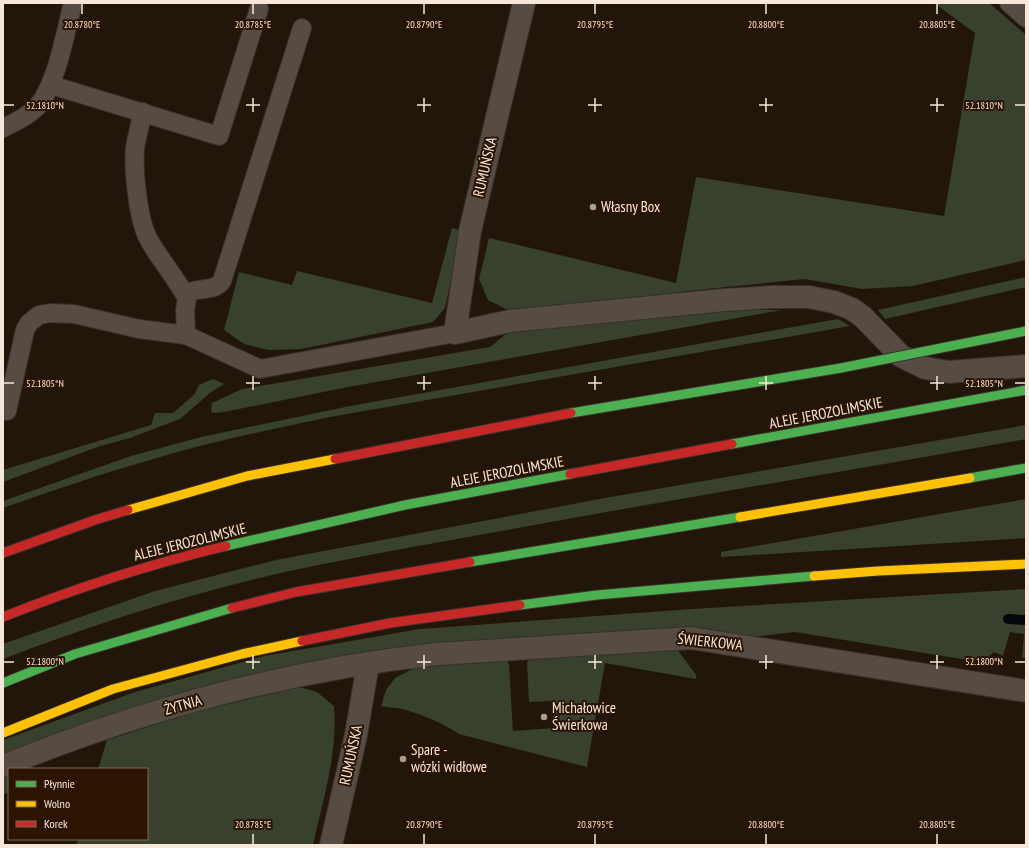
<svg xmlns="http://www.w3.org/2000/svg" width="1029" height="848" font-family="'PT Sans Narrow',sans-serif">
	<rect width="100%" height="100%" fill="#22160b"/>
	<g fill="#38402e">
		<path d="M 934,3 L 989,3 L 1026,35 L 1026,260 L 913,286 L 862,289 L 805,279 L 716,288 L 512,312 L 488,300 L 479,279 L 489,238 L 676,283 L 696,177 L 944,216 L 975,33 Z"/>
		<path d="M 452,228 L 461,231 L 445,308 L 433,322 L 301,349 L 269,350 L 244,344 L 224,330 L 239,272 L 292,285 L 297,271 L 432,303 Z"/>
		<path d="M 1026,277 L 1026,287 L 885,319 L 878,310 Z"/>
		<path d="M 744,310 L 782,310 L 348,387 L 224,412 L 215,413 L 211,412 L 212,403 L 242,389 L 490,347 L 511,330 L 699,312 Z"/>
		<path d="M 838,319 L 850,326 L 330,417 C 269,430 209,442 150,460 C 100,474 52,491 3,508 L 3,501 L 131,456 L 201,437 L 350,406 Z"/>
		<path d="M 213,379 L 224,384 L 211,392 L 180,419 L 130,438 L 100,446 L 3,482 L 3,470 L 151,425 L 155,413 L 173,413 L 194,395 L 199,385 Z"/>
		<path d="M 1026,425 L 1026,439 C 853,470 680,498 507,530 C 424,545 341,559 259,578 C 172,599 87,627 3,659 L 3,644 L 155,591 L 276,560 L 605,498 Z"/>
		<path d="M 1026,499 L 1026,538 L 721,557 L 721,552 Z"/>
		<path d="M 1026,589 L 1026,658 L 1022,658 L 1024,634 L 1010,632 L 1003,656 L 994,652 L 987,658 L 974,661 L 795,632 L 752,637 L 488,641 L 3,757 L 3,740 L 135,692 L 264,656 L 420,629 L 692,609 Z"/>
		<path d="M 677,649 L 696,675 L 696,679 L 605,663 L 587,767 L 459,734 C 443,723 421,714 402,709 C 395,707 388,708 381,706 L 386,690 L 395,678 L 418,666 L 507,661 L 509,664 L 513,731 L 554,728 L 553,701 L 529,702 L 527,663 L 530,658 Z"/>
		<path d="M 299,687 L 317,692 L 334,706 C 338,753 323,800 313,845 L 76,845 L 78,839 L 147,839 L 147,769 L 98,769 L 107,740 L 191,713 Z"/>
		<path d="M 9,775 L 9,792 L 3,795 L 3,777 Z"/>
	</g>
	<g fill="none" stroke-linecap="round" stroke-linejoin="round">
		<path stroke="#03070a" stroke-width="10" d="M 1008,619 L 1026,620"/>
		<g stroke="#3a312a" stroke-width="20">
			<g id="lane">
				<path d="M 1009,3 L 1026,18"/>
				<path d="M 51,85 L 219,136 L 259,9"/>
				<path d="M 143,112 C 140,124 137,136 135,148 C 133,169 138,219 148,238 C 159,259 175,276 186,297"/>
				<path d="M 3,128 C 14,123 28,116 37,107 C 57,84 65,33 73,3"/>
				<path d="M 186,335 L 185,310 L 188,293 C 198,287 215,292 222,281 L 302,28"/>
				<path d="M 7,411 L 25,330 L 29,323 L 39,315 L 51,313 L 74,314 L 139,329 L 186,335 L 260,369 L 455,333"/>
			</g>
		</g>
		<g stroke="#3a312a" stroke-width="24">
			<g id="street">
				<path d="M 524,3 L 470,231 L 455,333 L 510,321 L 724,300 L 772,297 L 809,297 L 834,302 L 852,309 L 863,317 L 901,356 L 925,368 L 949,372 L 1026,366"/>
				<path d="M 3,766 C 141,710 289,670 437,654 L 691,638 L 1026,691"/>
				<path d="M 331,845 L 356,735 L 368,664"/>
			</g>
		</g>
		<g stroke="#3a312a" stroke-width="11">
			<g id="fast">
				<path d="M 571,413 L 841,368"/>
				<path d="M 732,444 L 1026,390"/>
				<path d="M 970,478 L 1026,468"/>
				<path d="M 226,546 L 405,505 L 570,474"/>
				<path d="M 470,562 L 740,517"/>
				<path d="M 520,605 L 597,595 L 814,576"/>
				<path d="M 3,683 L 75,654 L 232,608"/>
			</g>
		</g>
		<g stroke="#3a312a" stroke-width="11">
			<g id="slow">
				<path d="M 128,510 L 247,476 L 335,459"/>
				<path d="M 740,517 L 970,478"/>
				<path d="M 814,576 L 878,571 L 1026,564"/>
				<path d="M 3,733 L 113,689 L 242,654 L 302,641"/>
			</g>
		</g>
		<g stroke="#3a312a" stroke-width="11">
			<g id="jam">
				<path d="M 335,459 L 571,413"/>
				<path d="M 570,474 L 732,444"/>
				<path d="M 3,553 L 95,520 L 128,510"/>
				<path d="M 232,608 L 296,592 L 470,562"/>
				<path d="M 3,617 C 76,588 150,564 226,546"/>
				<path d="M 302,641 L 390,623 L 520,605"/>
			</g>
		</g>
		<use href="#lane" stroke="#564c44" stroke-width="18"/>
		<use href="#street" stroke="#564c44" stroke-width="22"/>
		<use href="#fast" stroke="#4caf50" stroke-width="9"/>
		<use href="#slow" stroke="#ffc107" stroke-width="9"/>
		<use href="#jam" stroke="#c62828" stroke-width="9"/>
		<g stroke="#3a312a" stroke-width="11" stroke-linecap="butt">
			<path id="fast-bridge" d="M 841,368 L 1026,331"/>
		</g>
		<use href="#fast-bridge" stroke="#4caf50" stroke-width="9"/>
	</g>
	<path fill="none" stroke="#f7e7db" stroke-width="1.5" d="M 82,4 L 82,14M 253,4 L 253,14M 424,4 L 424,14M 595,4 L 595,14M 766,4 L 766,14M 937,4 L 937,14M 253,98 L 253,112M 424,98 L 424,112M 595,98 L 595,112M 766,98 L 766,112M 937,98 L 937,112M 4,105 L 14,105M 246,105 L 260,105M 417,105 L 431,105M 588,105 L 602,105M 759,105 L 773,105M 930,105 L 944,105M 1015,105 L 1025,105M 253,376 L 253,390M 424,376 L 424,390M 595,376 L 595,390M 766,376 L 766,390M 937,376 L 937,390M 4,383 L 14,383M 246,383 L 260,383M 417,383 L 431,383M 588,383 L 602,383M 759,383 L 773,383M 930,383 L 944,383M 1015,383 L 1025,383M 253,655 L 253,669M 424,655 L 424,669M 595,655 L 595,669M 766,655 L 766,669M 937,655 L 937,669M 4,662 L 14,662M 246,662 L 260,662M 417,662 L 431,662M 588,662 L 602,662M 759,662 L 773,662M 930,662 L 944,662M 1015,662 L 1025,662M 253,834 L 253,844M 424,834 L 424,844M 595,834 L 595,844M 766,834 L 766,844M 937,834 L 937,844"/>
	<g fill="#ac9e92" stroke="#2b1502" stroke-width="1.5">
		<circle cx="593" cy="207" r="4"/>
		<circle cx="544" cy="717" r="4"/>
		<circle cx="403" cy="759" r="4"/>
	</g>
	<g text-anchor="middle" stroke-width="4" stroke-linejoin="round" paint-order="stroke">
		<g font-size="15" fill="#f7e7db" stroke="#2b1502">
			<text transform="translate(485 167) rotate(-77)" y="5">RUMUŃSKA</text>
			<text transform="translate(826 413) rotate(-11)" y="5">ALEJE JEROZOLIMSKIE</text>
			<text transform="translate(507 472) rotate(-11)" y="5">ALEJE JEROZOLIMSKIE</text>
			<text transform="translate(190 542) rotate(-14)" y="5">ALEJE JEROZOLIMSKIE</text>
			<text transform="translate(710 642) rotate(6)" y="5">ŚWIERKOWA</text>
			<text transform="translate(183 705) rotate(-16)" y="5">ŻYTNIA</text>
			<text transform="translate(351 755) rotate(-78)" y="5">RUMUŃSKA</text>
		</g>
		<g font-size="15" fill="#f7e7db" stroke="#2b1502" text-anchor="start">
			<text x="601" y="212">Własny Box</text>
			<text x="552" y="713">Michałowice<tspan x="552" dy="17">Świerkowa</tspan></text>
			<text x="411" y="755">Spare -<tspan x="411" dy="17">wózki widłowe</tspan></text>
		</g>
	</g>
	<g font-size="10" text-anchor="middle" fill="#f7e7db" stroke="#2b1502" stroke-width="4" stroke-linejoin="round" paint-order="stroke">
		<text x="82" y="28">20.8780°E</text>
		<text x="253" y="28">20.8785°E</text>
		<text x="424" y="28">20.8790°E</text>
		<text x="595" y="28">20.8795°E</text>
		<text x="766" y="28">20.8800°E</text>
		<text x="937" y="28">20.8805°E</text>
		<text x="45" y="109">52.1810°N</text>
		<text x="984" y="109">52.1810°N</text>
		<text x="45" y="387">52.1805°N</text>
		<text x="984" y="387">52.1805°N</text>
		<text x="45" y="665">52.1800°N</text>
		<text x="984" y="665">52.1800°N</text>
		<text x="253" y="828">20.8785°E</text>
		<text x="424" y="828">20.8790°E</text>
		<text x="595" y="828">20.8795°E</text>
		<text x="766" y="828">20.8800°E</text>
		<text x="937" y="828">20.8805°E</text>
	</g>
	<rect width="1029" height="848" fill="none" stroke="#f7e7db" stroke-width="8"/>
	<rect x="8" y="768" width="140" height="72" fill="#2b1502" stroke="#7d6959"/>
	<rect x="16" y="781" width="20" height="6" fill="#4caf50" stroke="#7d6959"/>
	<text x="44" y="788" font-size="12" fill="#f7e7db">Płynnie</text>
	<rect x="16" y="801" width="20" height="6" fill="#ffc107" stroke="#7d6959"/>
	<text x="44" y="808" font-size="12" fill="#f7e7db">Wolno</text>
	<rect x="16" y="821" width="20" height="6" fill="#c62828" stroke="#7d6959"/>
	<text x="44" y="828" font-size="12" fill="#f7e7db">Korek</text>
</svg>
